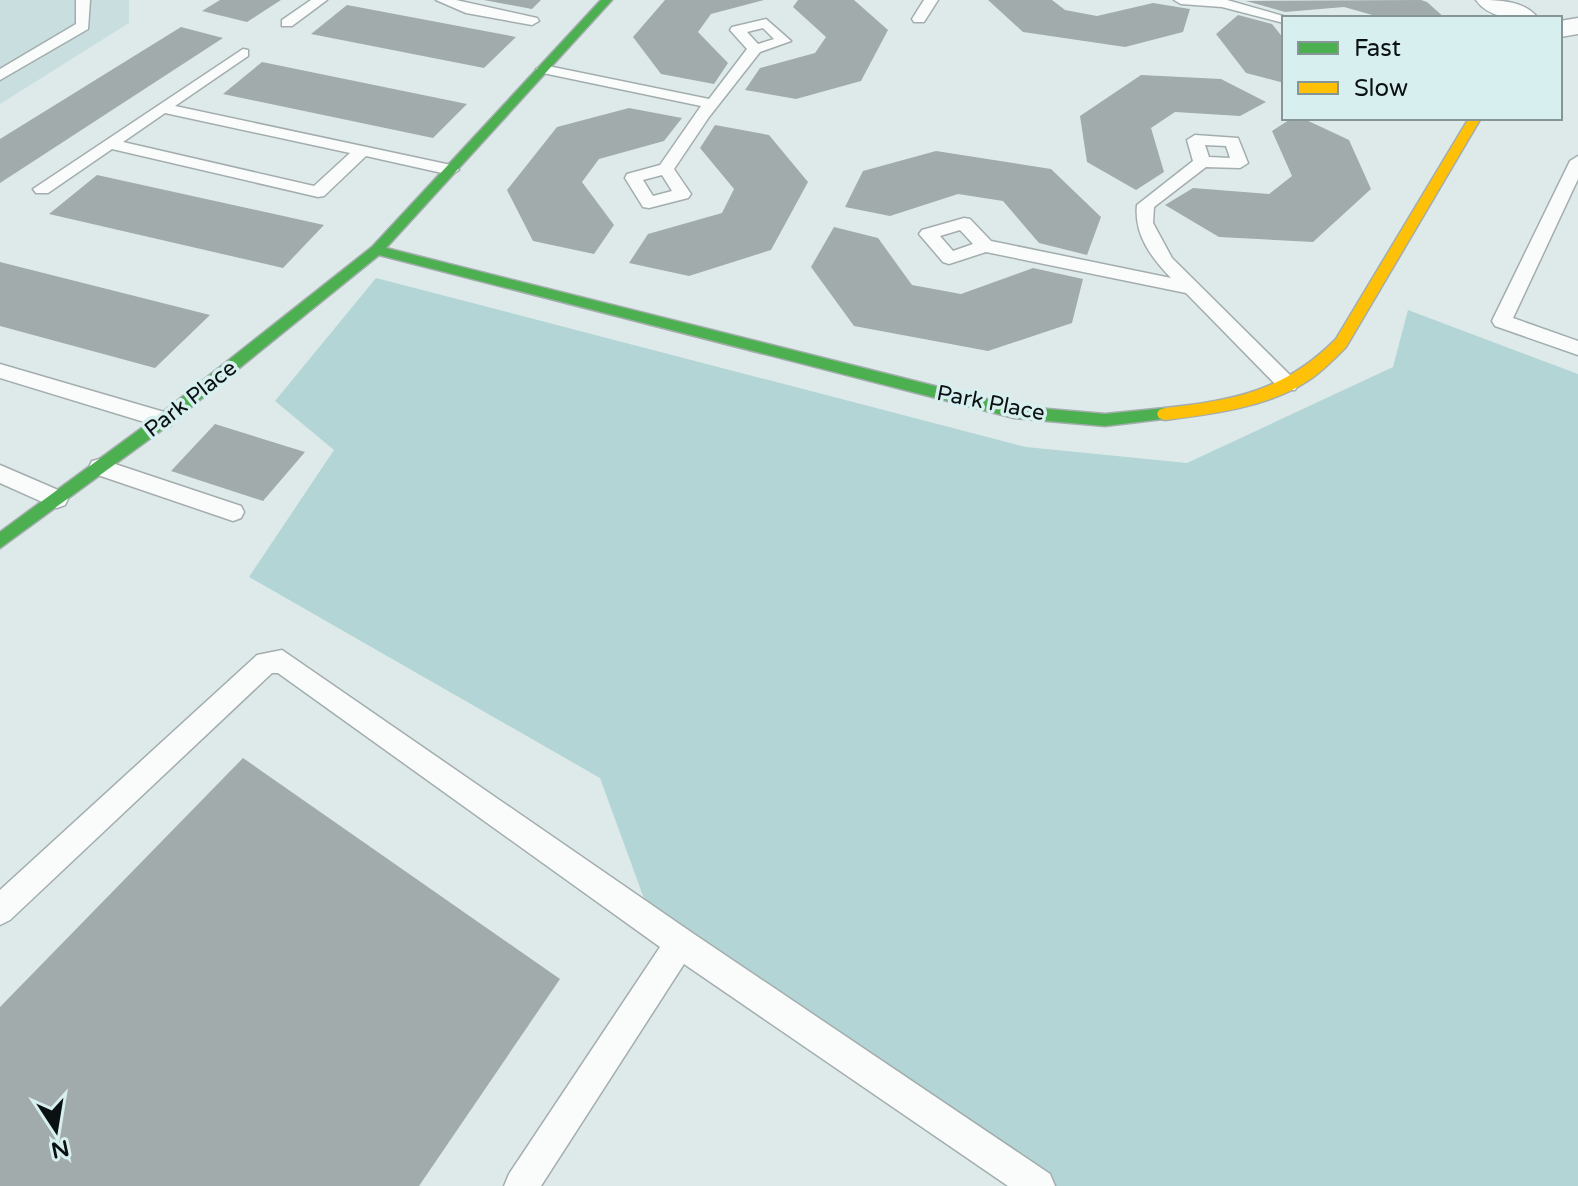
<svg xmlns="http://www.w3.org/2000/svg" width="1578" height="1186" font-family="'Varela Round',sans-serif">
	<rect width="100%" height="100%" fill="#deeaea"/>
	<path fill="#c8dedf" d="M 0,0 L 129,0 L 129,23 L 0,104 Z"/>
	<path fill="#b3d5d5" d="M 376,278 L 1026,447 L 1187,463 L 1393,367 L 1408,310 L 1578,374 L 1578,1186 L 1041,1186 L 650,915 L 600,778 L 249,577 L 334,450 L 275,401 Z"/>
	<g fill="#a2abab">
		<path d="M 220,0 L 281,0 L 247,22 L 202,11 Z"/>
		<path d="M 484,0 L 541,0 L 532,9 Z"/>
		<path d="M 665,0 L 764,0 L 711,14 L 698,32 L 728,63 L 714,84 L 661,74 L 633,37 Z"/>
		<path d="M 798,0 L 854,0 L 888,30 L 861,81 L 796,99 L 745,90 L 760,68 L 815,53 L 826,37 L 793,7 Z"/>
		<path d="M 988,0 L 1052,0 L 1065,10 L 1097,16 L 1153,3 L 1190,9 L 1183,32 L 1125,47 L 1023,32 Z"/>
		<path d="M 1421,0 L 1427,2 L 1445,18 L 1383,18 L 1344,7 L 1285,12 L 1246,1 Z"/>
		<path d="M 347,5 L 516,37 L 484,68 L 311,34 Z"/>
		<path d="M 1238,15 L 1272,24 L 1284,39 L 1284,83 L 1246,73 L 1216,34 Z"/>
		<path d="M 181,27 L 223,38 L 0,183 L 0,139 Z"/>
		<path d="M 262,62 L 467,104 L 433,138 L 223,94 Z"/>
		<path d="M 1141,75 L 1221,79 L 1266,102 L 1240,116 L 1175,112 L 1151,128 L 1164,172 L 1136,190 L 1087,162 L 1080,116 Z"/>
		<path d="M 629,108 L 682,118 L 664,141 L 599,159 L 582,182 L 614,225 L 594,254 L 533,241 L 507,190 L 557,127 Z"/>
		<path d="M 1292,118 L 1302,118 L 1349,140 L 1371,189 L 1313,242 L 1219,237 L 1165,205 L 1193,188 L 1269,194 L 1292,176 L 1272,131 Z"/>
		<path d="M 715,125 L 769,135 L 808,182 L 771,250 L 689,276 L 629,263 L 648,234 L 722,213 L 734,189 L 700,148 Z"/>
		<path d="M 936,151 L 1051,169 L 1101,217 L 1087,255 L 1039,243 L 1003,201 L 958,194 L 890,216 L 845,207 L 863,171 Z"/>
		<path d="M 97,175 L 324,225 L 283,268 L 49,214 Z"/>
		<path d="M 834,227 L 878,238 L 912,285 L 961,294 L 1033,268 L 1083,279 L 1072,323 L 988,351 L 854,326 L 811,267 Z"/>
		<path d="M 0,262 L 210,315 L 155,368 L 0,326 Z"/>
		<path d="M 215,424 L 305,452 L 263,501 L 171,471 Z"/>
		<path d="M 243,758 L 560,979 L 419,1186 L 0,1186 L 0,1007 Z"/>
	</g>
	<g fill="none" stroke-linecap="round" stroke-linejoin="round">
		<g stroke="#a4adad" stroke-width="3">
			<g id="lane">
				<path d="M 76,0 L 90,0 L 88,29 L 0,80 L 0,69 L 76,24 Z"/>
				<path d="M 311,0 L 327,0 L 292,26 L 282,26 L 282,20 Z"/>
				<path d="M 436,0 L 456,0 L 537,18 L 539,21 L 532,25 L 466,13 Z"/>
				<path d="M 924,0 L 938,0 L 924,22 L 914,22 L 912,19 Z"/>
				<path d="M 1174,0 L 1227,0 L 1290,18 L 1284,18 L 1284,23 L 1222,7 L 1181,4 Z"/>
				<path d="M 766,19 L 791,41 L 760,52 L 709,117 L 674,169 L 691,194 L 688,198 L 649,208 L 643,207 L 625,178 L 627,174 L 660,165 L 701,106 L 543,73 L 536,69 L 543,65 L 709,99 L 747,49 L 730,30 L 732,27 ZM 763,28 L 774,39 L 758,44 L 747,32 ZM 662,175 L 672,191 L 653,196 L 643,180 Z"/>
				<path d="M 243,49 L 248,50 L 248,56 L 175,106 L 451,165 L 459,170 L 451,175 L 366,156 L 324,196 L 318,197 L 112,149 L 48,193 L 36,193 L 33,189 ZM 165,113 L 350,153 L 314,186 L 123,142 Z"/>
				<path d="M 1195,135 L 1238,138 L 1248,163 L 1240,168 L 1206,167 L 1154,207 L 1153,223 L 1172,258 L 1295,380 L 1298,385 L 1295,390 L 1281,390 L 1186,293 L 986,252 L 949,264 L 943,262 L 919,234 L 922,230 L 964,218 L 970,219 L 991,241 L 1171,278 C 1151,257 1134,235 1137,205 L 1193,161 L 1187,140 ZM 1205,145 L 1226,146 L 1230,158 L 1209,157 ZM 960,230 L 973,244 L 953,251 L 940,236 Z"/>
				<path d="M 1578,156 L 1578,179 L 1513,318 L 1578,341 L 1578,355 L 1495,326 L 1492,321 L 1570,161 Z"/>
				<path d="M 0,364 L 171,414 L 175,420 L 171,426 L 164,428 L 0,378 Z"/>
				<path d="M 100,459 L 241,506 L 244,512 L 241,518 L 233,521 L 92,473 L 89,467 L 92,461 Z"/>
				<path d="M 0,465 L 65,493 L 68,499 L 65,505 L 57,508 L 49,505 L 0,483 Z"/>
				<path d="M 282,650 L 691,932 L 1050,1174 L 1055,1186 L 1008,1186 L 684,964 L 541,1186 L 504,1186 L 509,1174 L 660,947 L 278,673 L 272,673 L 10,920 L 0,925 L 0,890 L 257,655 Z"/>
			</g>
		</g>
		<g stroke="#a4adad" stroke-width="3">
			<g id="street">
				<path d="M 1476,0 C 1498,0 1524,0 1538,18 C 1516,18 1490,20 1476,0 Z"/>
				<path d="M 1578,18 L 1578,34 L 1560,37 L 1560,21 Z"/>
			</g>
		</g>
		<g stroke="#a4adad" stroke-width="3">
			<path id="fast" d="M 601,0 L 612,0 L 386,248 L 1014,406 L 1105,414 L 1165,408 L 1171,410 L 1173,414 L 1171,418 L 1105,426 L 1014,418 L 379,255 L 170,424 L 0,548 L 0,532 L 158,416 L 372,247 Z"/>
		</g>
		<g stroke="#a4adad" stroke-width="3">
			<path id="slow" d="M 1469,118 L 1481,118 L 1346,347 C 1335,358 1323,371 1309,380 C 1269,407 1212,414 1165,420 L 1159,418 L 1157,414 L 1159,410 L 1165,408 C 1236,400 1284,391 1336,339 Z"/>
		</g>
		<use href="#lane" fill="#fafcfc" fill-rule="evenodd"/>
		<use href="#street" fill="#fafcfc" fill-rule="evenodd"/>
		<use href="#fast" fill="#4caf50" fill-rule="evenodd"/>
		<use href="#slow" fill="#ffc107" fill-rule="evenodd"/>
	</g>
	<g text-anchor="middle" stroke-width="7" stroke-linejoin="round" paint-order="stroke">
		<g font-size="22" fill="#0a1112" stroke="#d8eff0">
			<text transform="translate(190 398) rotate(-38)" y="8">Park Place</text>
			<text transform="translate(991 402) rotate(11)" y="8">Park Place</text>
		</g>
	</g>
	<rect x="1282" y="16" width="280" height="104" fill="#d8eff0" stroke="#869697" stroke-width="2"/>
	<rect x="1298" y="42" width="40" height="12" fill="#4caf50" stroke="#869697" stroke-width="2"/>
	<text x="1354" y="56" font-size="24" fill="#0a1112">Fast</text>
	<rect x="1298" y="82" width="40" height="12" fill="#ffc107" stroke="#869697" stroke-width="2"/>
	<text x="1354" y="96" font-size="24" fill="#0a1112">Slow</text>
	<g transform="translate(56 1130) rotate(168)" stroke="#d8eff0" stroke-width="6" paint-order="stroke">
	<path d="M0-6L14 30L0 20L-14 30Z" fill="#0a1112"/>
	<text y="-12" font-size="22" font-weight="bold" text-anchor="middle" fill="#0a1112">N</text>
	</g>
</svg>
